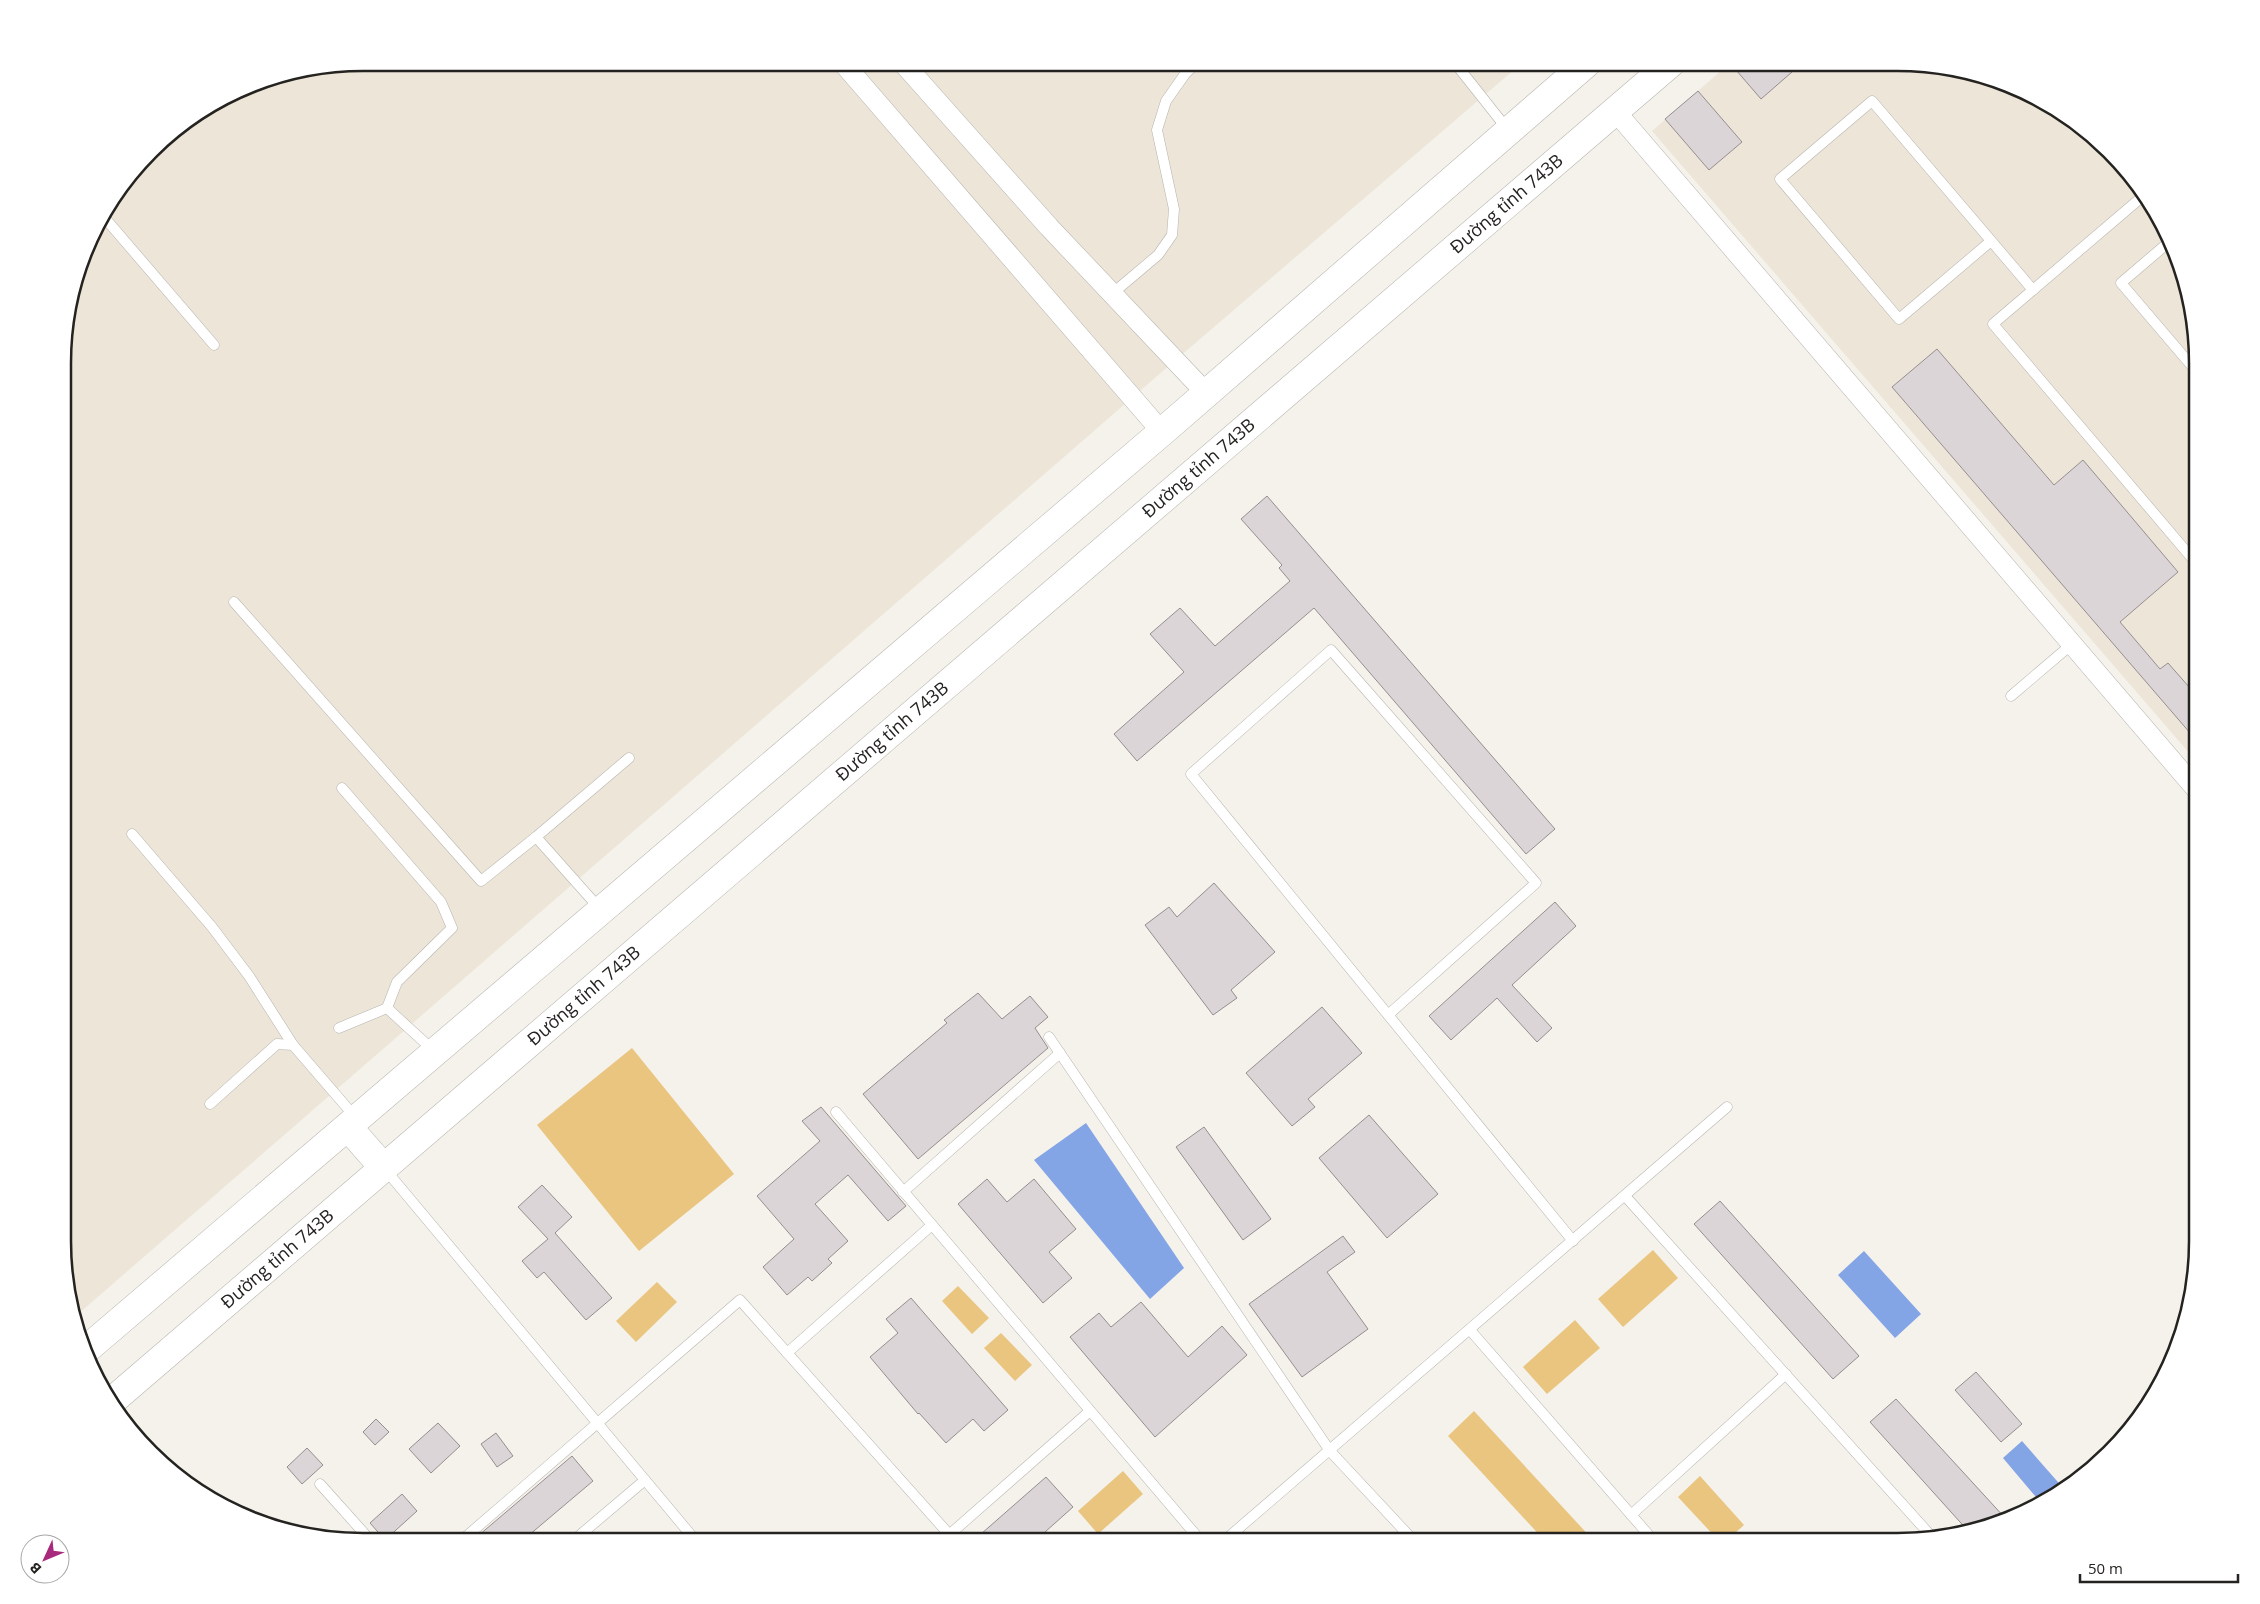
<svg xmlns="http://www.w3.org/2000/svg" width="2260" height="1604" font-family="'Open Sans',sans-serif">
	<rect width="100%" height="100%" fill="#f5f2ec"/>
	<g fill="#ece5d8">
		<path d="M 364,63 L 1522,63 L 1179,357 L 77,1315 L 65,1279 L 65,325 L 94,230 L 165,137 L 249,85 Z"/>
		<path d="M 1730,63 L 1916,63 L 2011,85 L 2080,125 L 2123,165 L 2166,230 L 2197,344 L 2197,762 L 1652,131 Z"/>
	</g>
	<g fill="#e9c57f">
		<path d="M 632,1048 L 734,1174 L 639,1251 L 537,1125 Z"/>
		<path d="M 1653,1250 L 1678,1278 L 1623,1327 L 1598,1299 Z"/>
		<path d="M 657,1282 L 677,1302 L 636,1342 L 616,1321 Z"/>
		<path d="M 958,1286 L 989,1318 L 972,1334 L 942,1301 Z"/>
		<path d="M 1575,1320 L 1600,1348 L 1547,1394 L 1523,1367 Z"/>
		<path d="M 1001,1333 L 1032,1365 L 1015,1381 L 984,1348 Z"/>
		<path d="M 1474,1411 L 1594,1541 L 1545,1541 L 1448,1436 Z"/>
		<path d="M 1123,1471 L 1143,1494 L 1098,1534 L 1078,1511 Z"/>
		<path d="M 1700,1476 L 1744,1525 L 1726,1541 L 1719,1541 L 1678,1497 Z"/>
	</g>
	<g fill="#83a4e5">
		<path d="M 1086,1123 L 1184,1268 L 1150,1299 L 1034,1160 Z"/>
		<path d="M 1864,1251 L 1921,1314 L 1895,1338 L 1838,1275 Z"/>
		<path d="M 2022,1441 L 2064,1489 L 2041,1503 L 2003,1458 Z"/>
	</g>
	<g fill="#dcd5d7" stroke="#958e90">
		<path d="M 1730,63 L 1784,63 L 1792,72 L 1761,99 Z"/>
		<path d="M 1698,91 L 1742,142 L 1709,170 L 1665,119 Z"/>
		<path d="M 1937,349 L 2054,485 L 2083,460 L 2178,572 L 2120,622 L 2160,669 L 2168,663 L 2197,696 L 2197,741 L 1892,387 Z"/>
		<path d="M 1267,496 L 1555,829 L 1526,854 L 1314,608 L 1137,761 L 1114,734 L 1184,672 L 1150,634 L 1180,608 L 1215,646 L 1290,581 L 1279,568 L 1282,565 L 1241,519 Z"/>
		<path d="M 1214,883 L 1275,952 L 1231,990 L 1237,998 L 1213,1015 L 1145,925 L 1169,907 L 1177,917 Z"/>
		<path d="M 1555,902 L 1576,926 L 1512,985 L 1552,1028 L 1537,1042 L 1497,998 L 1451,1040 L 1429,1016 Z"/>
		<path d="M 978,993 L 1002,1019 L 1030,996 L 1048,1017 L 1035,1028 L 1048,1048 L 918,1159 L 863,1094 L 947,1023 L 944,1020 Z"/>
		<path d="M 1322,1007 L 1362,1053 L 1308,1099 L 1315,1107 L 1292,1126 L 1246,1073 Z"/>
		<path d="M 821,1107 L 906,1206 L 888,1221 L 848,1175 L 815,1204 L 848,1241 L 828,1259 L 832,1263 L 812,1281 L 808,1277 L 787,1295 L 763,1267 L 794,1239 L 757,1196 L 820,1141 L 802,1121 Z"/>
		<path d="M 1369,1115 L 1438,1194 L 1387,1238 L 1319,1158 Z"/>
		<path d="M 1204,1127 L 1271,1219 L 1243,1240 L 1176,1147 Z"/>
		<path d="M 987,1179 L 1007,1202 L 1034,1179 L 1076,1229 L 1049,1252 L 1072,1278 L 1043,1303 L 958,1204 Z"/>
		<path d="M 542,1185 L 572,1217 L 555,1233 L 612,1298 L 586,1320 L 544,1272 L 537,1278 L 522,1261 L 548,1239 L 518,1207 Z"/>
		<path d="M 1720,1201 L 1859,1356 L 1833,1379 L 1694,1224 Z"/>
		<path d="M 1343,1236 L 1355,1252 L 1327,1272 L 1368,1329 L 1302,1377 L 1249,1304 Z"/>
		<path d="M 911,1298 L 1008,1410 L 984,1431 L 973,1419 L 946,1443 L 919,1413 L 918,1414 L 870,1357 L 898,1333 L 886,1319 Z"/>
		<path d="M 1141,1302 L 1188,1357 L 1222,1326 L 1247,1355 L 1155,1437 L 1070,1337 L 1099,1313 L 1111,1327 Z"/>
		<path d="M 1976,1372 L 2022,1424 L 2001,1442 L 1955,1390 Z"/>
		<path d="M 1896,1399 L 2006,1519 L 1969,1532 L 1870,1422 Z"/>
		<path d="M 376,1419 L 389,1432 L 375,1445 L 363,1432 Z"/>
		<path d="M 438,1423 L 460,1446 L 431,1473 L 409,1449 Z"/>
		<path d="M 496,1433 L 513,1456 L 497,1467 L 481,1444 Z"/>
		<path d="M 307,1448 L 323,1465 L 302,1484 L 287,1467 Z"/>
		<path d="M 572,1456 L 593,1481 L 522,1541 L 472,1541 Z"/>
		<path d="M 1046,1477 L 1073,1507 L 1035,1541 L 973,1541 Z"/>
		<path d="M 402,1494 L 417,1511 L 385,1540 L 370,1523 Z"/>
	</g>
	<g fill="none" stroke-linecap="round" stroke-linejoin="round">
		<g stroke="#b7b4ae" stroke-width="11">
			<g id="lane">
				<path d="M 1455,63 L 1508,130"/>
				<path d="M 2143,196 L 1993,324 L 2197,564"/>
				<path d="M 104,217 L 214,345"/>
				<path d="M 1991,241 L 1899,319 L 1780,179 L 1872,101 L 2033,290"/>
				<path d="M 2169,242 L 2121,283 L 2197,372"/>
				<path d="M 1113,293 L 1158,255 L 1172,235 L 1174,209 L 1157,130 L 1166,101 L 1185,74 L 1196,63"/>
				<path d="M 234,602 L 481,881 L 536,837 L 600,909"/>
				<path d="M 2011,696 L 2072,644"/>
				<path d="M 342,788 L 441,902 L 452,928 L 397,982 L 387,1008 L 434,1051"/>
				<path d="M 132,834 L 212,927 L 249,976 L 293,1045"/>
				<path d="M 536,837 L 629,758"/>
				<path d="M 1388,1015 L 1536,883 L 1331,650 L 1191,774 L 1573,1241"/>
				<path d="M 339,1028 L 387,1008"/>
				<path d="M 1049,1037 L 1330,1451 L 1414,1541"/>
				<path d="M 210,1104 L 277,1044 L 293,1045 L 356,1118"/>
				<path d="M 836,1112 L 1201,1541"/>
				<path d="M 384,1168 L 696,1541"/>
				<path d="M 903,1192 L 1060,1053"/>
				<path d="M 1625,1196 L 1932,1537"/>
				<path d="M 1470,1330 L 1654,1541"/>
				<path d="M 787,1353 L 932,1225"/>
				<path d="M 320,1484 L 371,1541"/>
				<path d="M 1631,1515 L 1786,1374"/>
				<path d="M 949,1535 L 1090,1411"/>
				<path d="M 461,1541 L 740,1300 L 955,1541"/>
				<path d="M 573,1541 L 645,1480"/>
				<path d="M 1224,1541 L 1727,1107"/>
				<path d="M 1394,1541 L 1405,1532"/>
			</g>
		</g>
		<g stroke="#b7b4ae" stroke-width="21">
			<g id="street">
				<path d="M 843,63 L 1162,432"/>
				<path d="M 903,63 L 1049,227 L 1206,393"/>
				<path d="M 1616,112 L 2197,790"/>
			</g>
		</g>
		<g stroke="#b7b4ae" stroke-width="29">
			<path id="secondary" d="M 348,1127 L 383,1167"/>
		</g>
		<g stroke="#b7b4ae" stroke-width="29">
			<g id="primary">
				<path d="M 88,1348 L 1162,432 L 1587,63"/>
				<path id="s1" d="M 112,1401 L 1671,63"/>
			</g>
		</g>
		<use href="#lane" stroke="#fff" stroke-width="10"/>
		<use href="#street" stroke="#fff" stroke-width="20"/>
		<use href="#secondary" stroke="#fff" stroke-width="28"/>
		<use href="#primary" stroke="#fff" stroke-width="28"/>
	</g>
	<g text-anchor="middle" stroke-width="4" stroke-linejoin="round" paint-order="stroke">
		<g font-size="18" fill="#242320" stroke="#fff">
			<text dy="6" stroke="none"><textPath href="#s1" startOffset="1838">Đường tỉnh 743B</textPath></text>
			<text dy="6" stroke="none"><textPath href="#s1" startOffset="1432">Đường tỉnh 743B</textPath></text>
			<text dy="6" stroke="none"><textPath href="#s1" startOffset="1028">Đường tỉnh 743B</textPath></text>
			<text dy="6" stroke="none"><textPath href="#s1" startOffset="622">Đường tỉnh 743B</textPath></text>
			<text dy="6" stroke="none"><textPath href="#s1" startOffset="218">Đường tỉnh 743B</textPath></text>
		</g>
	</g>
	<path d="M0 0H2260V1604H0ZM363 71H1897A292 292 0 0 1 2189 363V1241A292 292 0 0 1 1897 1533H363A292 292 0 0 1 71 1241V363A292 292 0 0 1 363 71Z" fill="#fff" fill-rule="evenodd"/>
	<path fill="none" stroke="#242320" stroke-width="2.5" d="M363 71H1897A292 292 0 0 1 2189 363V1241A292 292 0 0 1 1897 1533H363A292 292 0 0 1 71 1241V363A292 292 0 0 1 363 71Z"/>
	<g transform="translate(45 1559) rotate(226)"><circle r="24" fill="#ffffff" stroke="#a7a7a6"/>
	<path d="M0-4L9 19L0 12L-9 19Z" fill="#a82a7c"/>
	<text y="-8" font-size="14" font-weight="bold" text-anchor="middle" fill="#242320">B</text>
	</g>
	<path d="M2080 1574v8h158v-8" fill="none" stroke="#242320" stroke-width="2.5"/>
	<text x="2088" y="1574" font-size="15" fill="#242320" stroke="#ffffff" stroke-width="4" paint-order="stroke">50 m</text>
</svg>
